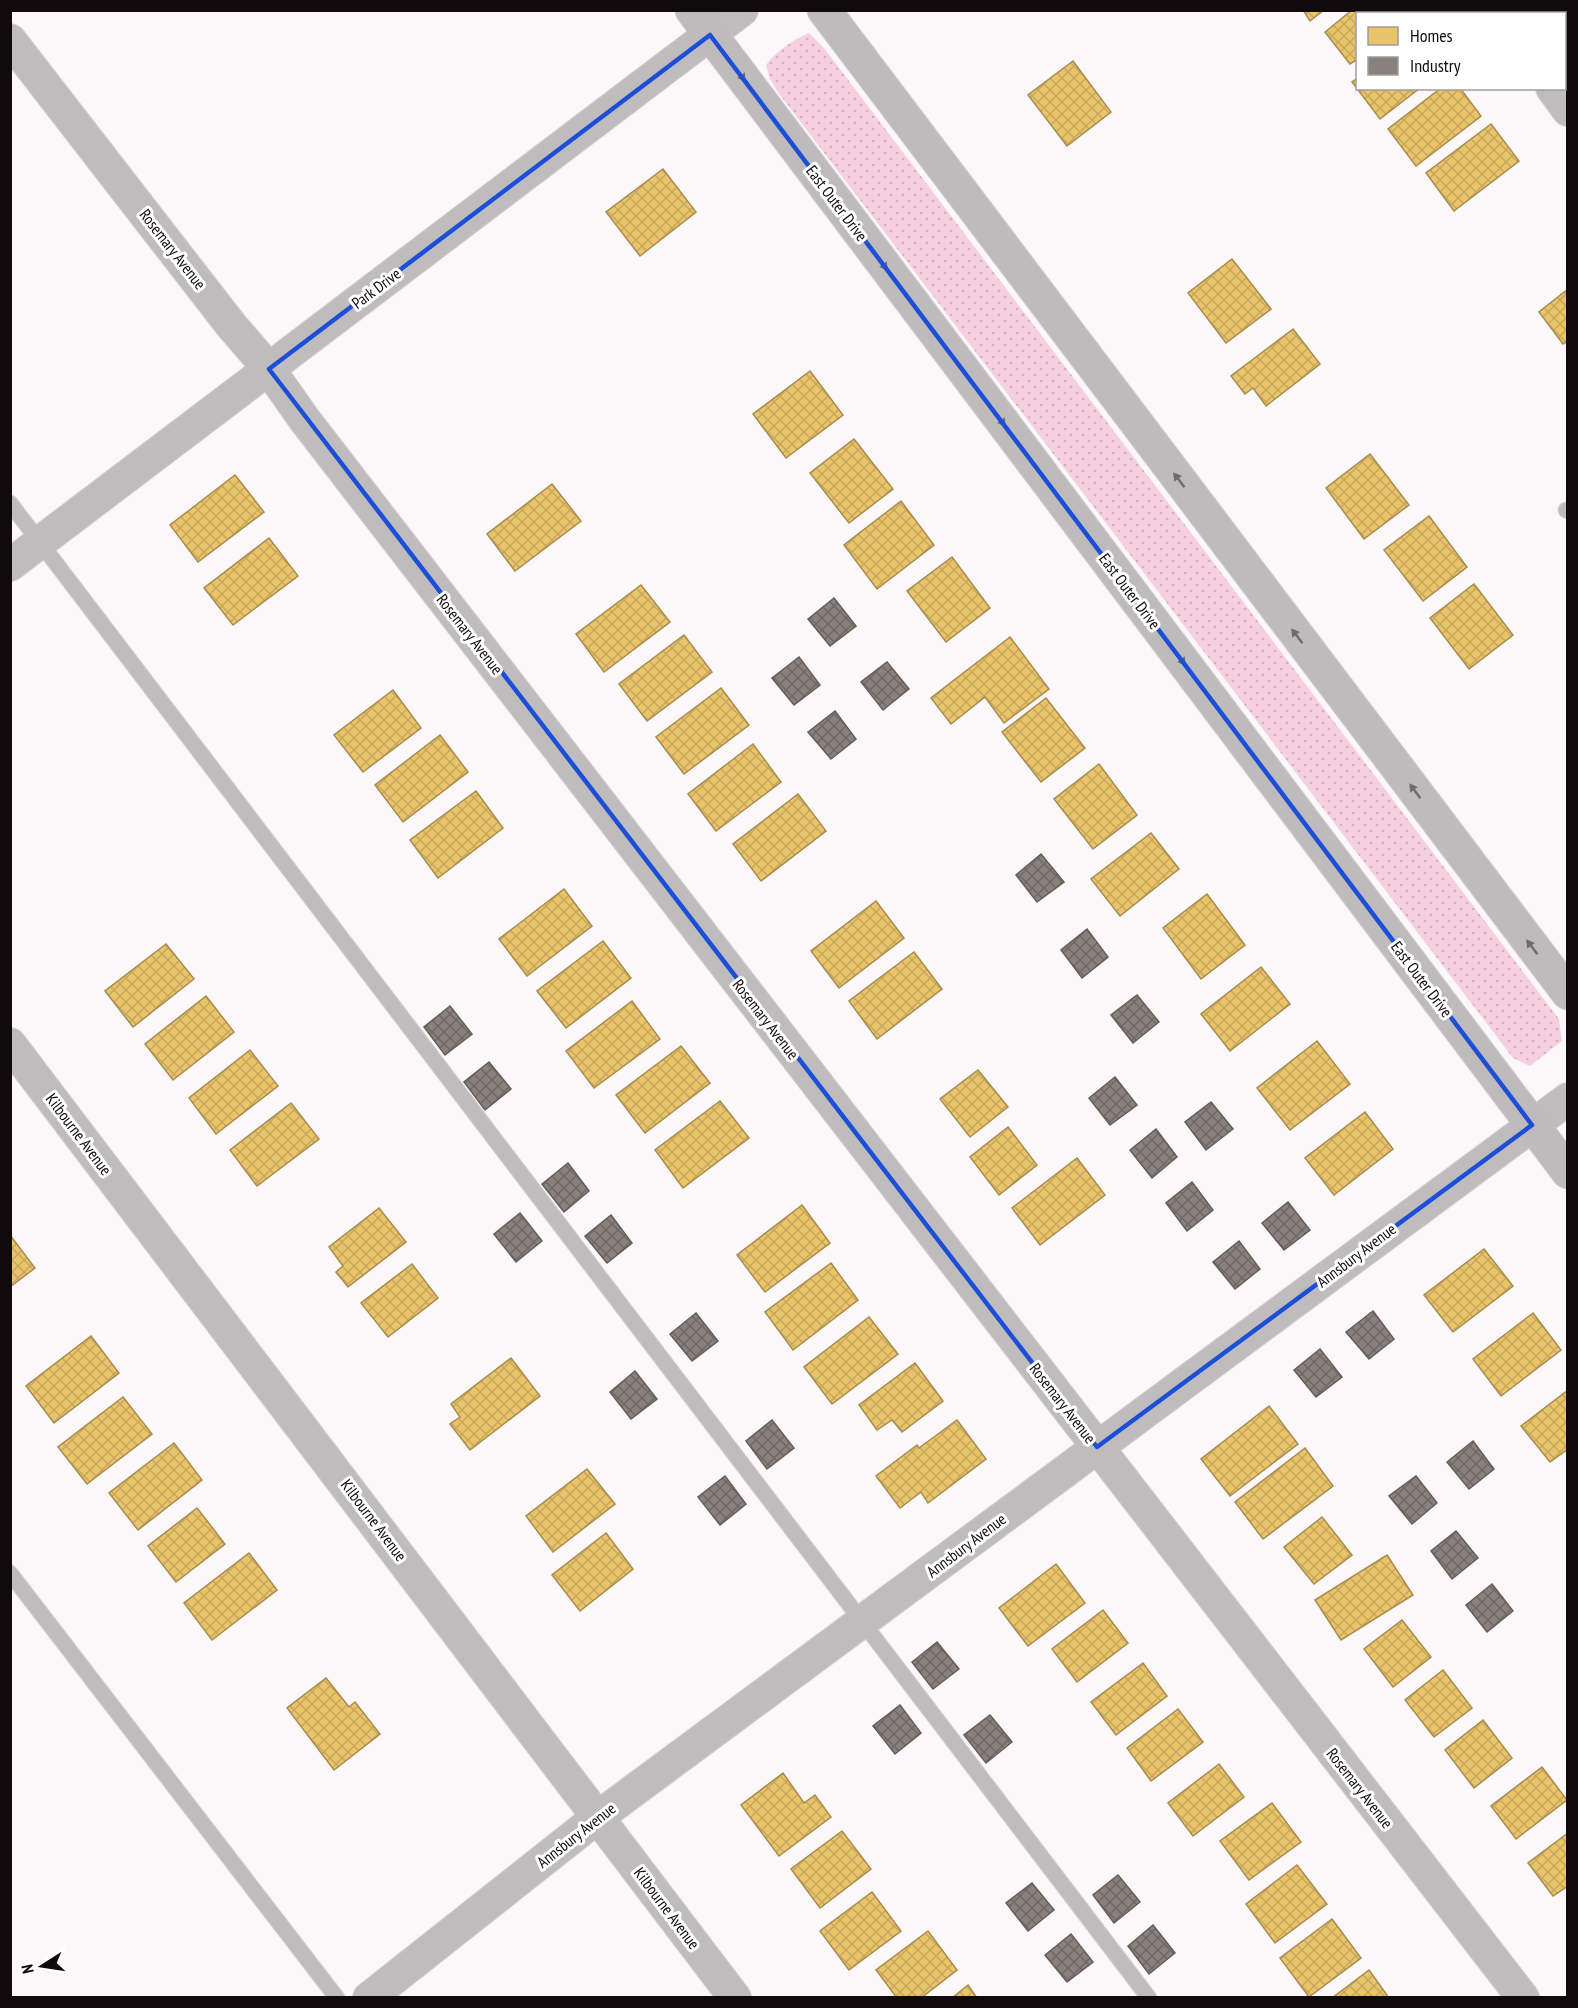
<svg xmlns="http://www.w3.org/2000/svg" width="1578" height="2008" font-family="'PT Sans Narrow',sans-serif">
	<defs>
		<pattern id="grass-dots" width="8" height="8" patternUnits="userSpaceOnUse" patternTransform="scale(1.5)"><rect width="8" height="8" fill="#f7d0e0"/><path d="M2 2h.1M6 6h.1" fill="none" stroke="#d3b1bf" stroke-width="1.8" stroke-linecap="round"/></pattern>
		<pattern id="homes-cross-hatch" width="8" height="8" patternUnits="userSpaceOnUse" patternTransform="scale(1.5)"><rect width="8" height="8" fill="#e9c46a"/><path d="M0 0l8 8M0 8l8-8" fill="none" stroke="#c7a75b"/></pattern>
		<pattern id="industry-cross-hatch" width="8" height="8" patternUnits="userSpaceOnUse" patternTransform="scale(1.5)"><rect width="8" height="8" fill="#8a817c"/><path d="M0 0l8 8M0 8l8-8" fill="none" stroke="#6f6864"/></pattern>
	</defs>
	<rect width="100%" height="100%" fill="#fcf8fa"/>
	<path fill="url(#grass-dots)" d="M 809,33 L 824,48 L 1559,1019 L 1562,1041 L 1530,1066 L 1513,1058 L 777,91 L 770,79 L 766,65 C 775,52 794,39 809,33 Z"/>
	<g fill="url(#homes-cross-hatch)" stroke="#a88c4e" stroke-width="1.5">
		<path d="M 1303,10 L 1324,10 L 1310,21 Z"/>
		<path d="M 1352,10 L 1397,10 L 1400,14 L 1358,14 L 1358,59 L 1350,64 L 1325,32 Z"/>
		<path d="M 1073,61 L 1111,112 L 1067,146 L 1028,95 Z"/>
		<path d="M 1358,78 L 1358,88 L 1420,88 L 1380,119 L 1352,82 Z"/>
		<path d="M 1441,88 L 1460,88 L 1481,116 L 1416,166 L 1388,129 Z"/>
		<path d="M 1491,124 L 1519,161 L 1454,211 L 1426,173 Z"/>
		<path d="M 663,169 L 696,212 L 640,256 L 606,212 Z"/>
		<path d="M 1232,259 L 1271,309 L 1226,343 L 1188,293 Z"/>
		<path d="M 1568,289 L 1568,341 L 1563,344 L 1539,312 Z"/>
		<path d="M 1293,329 L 1320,364 L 1266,406 L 1253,388 L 1245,394 L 1231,376 Z"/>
		<path d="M 810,371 L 843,415 L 786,458 L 753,414 Z"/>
		<path d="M 854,439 L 893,489 L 849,523 L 810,473 Z"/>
		<path d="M 1370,454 L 1409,505 L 1364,539 L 1326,488 Z"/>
		<path d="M 235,475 L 264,512 L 198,562 L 170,525 Z"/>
		<path d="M 552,484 L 581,521 L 515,571 L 487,534 Z"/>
		<path d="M 901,501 L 934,545 L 877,589 L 844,545 Z"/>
		<path d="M 1429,516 L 1467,567 L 1423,601 L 1384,550 Z"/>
		<path d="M 269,538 L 298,576 L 233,625 L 204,588 Z"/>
		<path d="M 952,557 L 990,608 L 946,642 L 907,591 Z"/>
		<path d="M 1474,584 L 1513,635 L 1469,669 L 1430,618 Z"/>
		<path d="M 641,585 L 670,622 L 604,672 L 576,634 Z"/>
		<path d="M 684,635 L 712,672 L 647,721 L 619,684 Z"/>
		<path d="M 1010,637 L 1049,689 L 1004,723 L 985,697 L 951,724 L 931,698 Z"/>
		<path d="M 721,688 L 749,725 L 684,774 L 656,737 Z"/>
		<path d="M 393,690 L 421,728 L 363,772 L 334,735 Z"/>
		<path d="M 1046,698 L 1085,748 L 1041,782 L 1002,732 Z"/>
		<path d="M 440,735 L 468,772 L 403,822 L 375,785 Z"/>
		<path d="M 753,744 L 781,782 L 716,831 L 688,794 Z"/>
		<path d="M 1099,764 L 1137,815 L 1093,849 L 1054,799 Z"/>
		<path d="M 476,791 L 503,828 L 438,878 L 410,840 Z"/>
		<path d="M 798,794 L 826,831 L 761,881 L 733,844 Z"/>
		<path d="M 1151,833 L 1179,869 L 1120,916 L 1091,879 Z"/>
		<path d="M 564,889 L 592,926 L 527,976 L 499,939 Z"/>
		<path d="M 1207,894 L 1245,945 L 1201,979 L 1163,928 Z"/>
		<path d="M 876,901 L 904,938 L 839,988 L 811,951 Z"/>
		<path d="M 603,941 L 631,978 L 566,1028 L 537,991 Z"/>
		<path d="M 166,944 L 194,979 L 133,1027 L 105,991 Z"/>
		<path d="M 914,952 L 942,989 L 877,1039 L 849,1001 Z"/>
		<path d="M 1261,967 L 1290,1004 L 1230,1051 L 1201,1014 Z"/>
		<path d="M 206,996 L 234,1032 L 173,1080 L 145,1044 Z"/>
		<path d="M 632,1001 L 660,1039 L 594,1088 L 566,1051 Z"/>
		<path d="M 1317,1041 L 1350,1084 L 1290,1130 L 1257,1088 Z"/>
		<path d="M 681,1046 L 710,1083 L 645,1133 L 616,1095 Z"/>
		<path d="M 250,1050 L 278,1086 L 216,1134 L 189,1098 Z"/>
		<path d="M 978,1070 L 1008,1107 L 970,1137 L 940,1099 Z"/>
		<path d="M 720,1101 L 749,1138 L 683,1188 L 655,1150 Z"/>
		<path d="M 291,1103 L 319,1139 L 257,1186 L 230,1150 Z"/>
		<path d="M 1365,1112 L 1393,1149 L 1334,1195 L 1305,1158 Z"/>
		<path d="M 1008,1127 L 1037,1165 L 999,1195 L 970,1157 Z"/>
		<path d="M 1077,1158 L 1105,1195 L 1040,1245 L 1012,1208 Z"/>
		<path d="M 802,1205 L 830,1243 L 765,1292 L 737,1255 Z"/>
		<path d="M 379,1208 L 406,1242 L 348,1287 L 336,1272 L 343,1266 L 329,1247 Z"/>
		<path d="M 10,1235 L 35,1268 L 10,1287 Z"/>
		<path d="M 1484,1249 L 1513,1286 L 1453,1332 L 1424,1295 Z"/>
		<path d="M 831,1263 L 858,1300 L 793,1350 L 765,1312 Z"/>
		<path d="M 412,1264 L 438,1298 L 388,1337 L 361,1303 Z"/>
		<path d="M 1533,1313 L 1561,1350 L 1501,1396 L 1473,1359 Z"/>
		<path d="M 869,1317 L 898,1354 L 832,1404 L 804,1367 Z"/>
		<path d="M 91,1336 L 119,1373 L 54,1423 L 26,1386 Z"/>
		<path d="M 511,1358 L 540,1396 L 470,1450 L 450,1424 L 460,1417 L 451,1404 Z"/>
		<path d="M 915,1363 L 943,1401 L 902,1432 L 892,1420 L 877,1430 L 859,1405 Z"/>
		<path d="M 1568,1390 L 1568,1449 L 1550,1462 L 1521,1426 Z"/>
		<path d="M 123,1397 L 152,1434 L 87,1484 L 58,1447 Z"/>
		<path d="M 1269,1406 L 1298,1444 L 1230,1496 L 1201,1459 Z"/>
		<path d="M 957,1420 L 986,1459 L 928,1503 L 921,1492 L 900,1508 L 876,1476 L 917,1445 L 919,1448 Z"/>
		<path d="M 174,1443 L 202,1480 L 138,1530 L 109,1493 Z"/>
		<path d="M 1305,1448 L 1333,1486 L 1263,1539 L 1235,1502 Z"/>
		<path d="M 587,1469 L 615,1504 L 553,1552 L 526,1516 Z"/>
		<path d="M 197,1508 L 225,1544 L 176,1582 L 148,1546 Z"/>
		<path d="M 1322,1517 L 1352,1555 L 1314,1584 L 1284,1547 Z"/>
		<path d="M 606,1533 L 633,1569 L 580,1611 L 552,1575 Z"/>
		<path d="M 249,1553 L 277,1590 L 212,1640 L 184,1603 Z"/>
		<path d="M 1387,1555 L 1413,1595 L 1341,1640 L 1315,1600 Z"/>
		<path d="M 1056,1564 L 1085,1603 L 1028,1646 L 999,1608 Z"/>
		<path d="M 1103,1610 L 1128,1643 L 1077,1682 L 1052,1649 Z"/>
		<path d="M 1402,1620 L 1431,1657 L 1393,1687 L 1364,1649 Z"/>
		<path d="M 1143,1663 L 1167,1696 L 1116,1735 L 1091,1702 Z"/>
		<path d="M 1443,1670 L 1472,1708 L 1434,1737 L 1405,1700 Z"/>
		<path d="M 326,1678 L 349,1707 L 355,1702 L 380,1734 L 334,1770 L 287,1708 Z"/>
		<path d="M 1178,1709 L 1203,1742 L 1151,1781 L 1127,1748 Z"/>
		<path d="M 1483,1720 L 1512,1758 L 1474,1788 L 1445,1750 Z"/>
		<path d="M 1219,1764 L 1244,1797 L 1193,1836 L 1168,1803 Z"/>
		<path d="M 1542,1767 L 1567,1800 L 1516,1839 L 1491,1806 Z"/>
		<path d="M 783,1773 L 804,1803 L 815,1795 L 831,1817 L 779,1856 L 741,1805 Z"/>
		<path d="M 1272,1803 L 1301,1842 L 1249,1880 L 1220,1841 Z"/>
		<path d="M 842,1831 L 871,1869 L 820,1908 L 791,1869 Z"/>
		<path d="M 1568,1833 L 1568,1886 L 1553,1896 L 1528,1863 Z"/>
		<path d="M 1297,1865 L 1327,1904 L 1275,1943 L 1246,1904 Z"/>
		<path d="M 872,1892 L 901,1931 L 849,1970 L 820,1931 Z"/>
		<path d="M 1332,1919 L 1361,1958 L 1309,1997 L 1280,1958 Z"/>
		<path d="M 928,1931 L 957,1970 L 921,1998 L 897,1998 L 876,1970 Z"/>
		<path d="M 1369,1970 L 1389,1998 L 1332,1998 Z"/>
		<path d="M 968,1985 L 977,1998 L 952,1998 Z"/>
	</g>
	<g fill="url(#industry-cross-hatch)" stroke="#655d5a" stroke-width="1.5">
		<path d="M 834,598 L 856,626 L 830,646 L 808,619 Z"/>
		<path d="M 799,657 L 820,685 L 794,705 L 772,678 Z"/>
		<path d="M 887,662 L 909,689 L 883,710 L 861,682 Z"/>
		<path d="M 835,711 L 856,739 L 831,759 L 808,732 Z"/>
		<path d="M 1041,854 L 1064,882 L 1037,902 L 1016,875 Z"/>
		<path d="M 1087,929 L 1108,957 L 1082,978 L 1061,950 Z"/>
		<path d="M 1137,995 L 1159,1022 L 1133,1043 L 1111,1015 Z"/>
		<path d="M 450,1006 L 472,1034 L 445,1055 L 424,1027 Z"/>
		<path d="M 489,1062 L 511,1089 L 485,1110 L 464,1082 Z"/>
		<path d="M 1115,1077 L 1137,1105 L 1110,1125 L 1089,1098 Z"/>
		<path d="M 1211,1102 L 1233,1129 L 1206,1150 L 1185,1122 Z"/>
		<path d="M 1156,1129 L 1177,1157 L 1152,1178 L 1130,1150 Z"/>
		<path d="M 568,1163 L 589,1191 L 564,1212 L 542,1184 Z"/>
		<path d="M 1192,1182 L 1213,1210 L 1187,1231 L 1166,1203 Z"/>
		<path d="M 1288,1202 L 1310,1230 L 1284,1250 L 1262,1223 Z"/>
		<path d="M 520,1213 L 542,1241 L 516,1262 L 494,1234 Z"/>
		<path d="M 611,1215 L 632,1243 L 607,1263 L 585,1236 Z"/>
		<path d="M 1239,1241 L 1260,1269 L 1235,1289 L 1213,1262 Z"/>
		<path d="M 1373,1311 L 1394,1339 L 1369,1359 L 1346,1332 Z"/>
		<path d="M 696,1313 L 718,1341 L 692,1361 L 670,1334 Z"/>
		<path d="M 1320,1349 L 1342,1377 L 1316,1397 L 1294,1370 Z"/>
		<path d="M 635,1371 L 657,1399 L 631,1419 L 610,1392 Z"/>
		<path d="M 772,1420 L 794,1448 L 767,1469 L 746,1441 Z"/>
		<path d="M 1473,1441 L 1494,1469 L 1469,1489 L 1447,1462 Z"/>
		<path d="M 725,1476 L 746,1504 L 720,1525 L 698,1497 Z"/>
		<path d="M 1416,1476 L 1437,1503 L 1412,1524 L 1389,1496 Z"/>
		<path d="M 1456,1531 L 1478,1558 L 1452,1579 L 1431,1551 Z"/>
		<path d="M 1492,1584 L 1513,1611 L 1487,1632 L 1466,1605 Z"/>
		<path d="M 937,1642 L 959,1669 L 933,1689 L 912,1662 Z"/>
		<path d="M 900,1705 L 921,1733 L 895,1754 L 873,1726 Z"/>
		<path d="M 990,1715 L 1012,1742 L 986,1763 L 964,1735 Z"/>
		<path d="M 1118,1875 L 1140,1902 L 1114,1923 L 1093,1895 Z"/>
		<path d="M 1032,1883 L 1054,1910 L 1028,1931 L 1006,1903 Z"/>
		<path d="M 1153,1925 L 1175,1953 L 1149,1974 L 1128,1946 Z"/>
		<path d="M 1071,1934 L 1093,1962 L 1067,1982 L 1045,1955 Z"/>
	</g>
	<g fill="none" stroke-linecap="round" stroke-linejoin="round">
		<g stroke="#d5d3d4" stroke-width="17">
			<g id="lane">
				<path d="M 10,503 L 1149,1998"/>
				<path d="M 1566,510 L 1568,511"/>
				<path d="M 10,1573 L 337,1998"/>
			</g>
		</g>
		<g stroke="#d5d3d4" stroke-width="34">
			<g id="street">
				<path d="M 1493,10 L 1495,14"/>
				<path d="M 10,40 L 231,325 L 269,369 L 304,419 L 1523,1998"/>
				<path d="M 1552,88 L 1568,110"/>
				<path d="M 10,565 L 742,10"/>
				<path d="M 10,1044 L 735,1998"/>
				<path d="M 369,1998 L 598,1817 L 1568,1099"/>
			</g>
		</g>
		<g stroke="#d5d3d4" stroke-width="35">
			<g id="secondary">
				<path d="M 692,10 L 1568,1172"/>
				<path d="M 824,10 L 1568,993"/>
			</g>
		</g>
		<use href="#lane" stroke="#bebcbd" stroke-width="15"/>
		<use href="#street" stroke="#bebcbd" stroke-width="32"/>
		<use href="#secondary" stroke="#bebbbc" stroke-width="33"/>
	</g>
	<defs><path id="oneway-solid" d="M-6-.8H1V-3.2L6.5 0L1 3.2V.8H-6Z" transform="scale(1.5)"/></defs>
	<g fill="#706b6d">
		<use href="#oneway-solid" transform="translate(740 74) rotate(53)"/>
		<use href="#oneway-solid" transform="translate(882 263) rotate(53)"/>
		<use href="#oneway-solid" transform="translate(1000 419) rotate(53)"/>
		<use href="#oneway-solid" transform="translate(1179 480) rotate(-127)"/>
		<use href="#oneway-solid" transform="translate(1297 636) rotate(-127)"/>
		<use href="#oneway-solid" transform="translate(1180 658) rotate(53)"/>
		<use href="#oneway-solid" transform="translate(1415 791) rotate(-127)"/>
		<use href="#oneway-solid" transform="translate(1532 947) rotate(-127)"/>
	</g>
	<path fill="none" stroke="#1d4ed8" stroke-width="4.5" stroke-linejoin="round" d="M 710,35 L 1532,1125 L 1097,1447 L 269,369 Z"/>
	<g text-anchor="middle" stroke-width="6" stroke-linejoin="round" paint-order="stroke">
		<g font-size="16" fill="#100a0c" stroke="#fff">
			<text transform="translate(837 203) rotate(53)" y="6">East Outer Drive</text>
			<text transform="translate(173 249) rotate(52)" y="6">Rosemary Avenue</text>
			<text transform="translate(376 288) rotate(-37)" y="6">Park Drive</text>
			<text transform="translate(1130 591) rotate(53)" y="6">East Outer Drive</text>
			<text transform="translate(470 634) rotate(52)" y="6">Rosemary Avenue</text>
			<text transform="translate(1422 979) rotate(53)" y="6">East Outer Drive</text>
			<text transform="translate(766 1019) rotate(52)" y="6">Rosemary Avenue</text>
			<text transform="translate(79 1134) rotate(53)" y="6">Kilbourne Avenue</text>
			<text transform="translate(1356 1255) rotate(-37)" y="6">Annsbury Avenue</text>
			<text transform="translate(1063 1403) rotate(52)" y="6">Rosemary Avenue</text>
			<text transform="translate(374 1520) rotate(53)" y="6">Kilbourne Avenue</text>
			<text transform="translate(966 1545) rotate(-37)" y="6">Annsbury Avenue</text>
			<text transform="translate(1360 1788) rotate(52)" y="6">Rosemary Avenue</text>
			<text transform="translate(576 1835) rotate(-38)" y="6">Annsbury Avenue</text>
			<text transform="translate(667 1908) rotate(53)" y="6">Kilbourne Avenue</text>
		</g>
	</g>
	<rect width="1578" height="2008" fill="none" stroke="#100a0c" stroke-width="24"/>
	<rect x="1356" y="12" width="210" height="78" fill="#ffffff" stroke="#9f9d9e" stroke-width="1.5"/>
	<rect x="1368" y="27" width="30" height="18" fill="#e9c46a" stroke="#9f9d9e" stroke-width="1.5"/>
	<text x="1410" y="42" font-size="18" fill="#100a0c">Homes</text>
	<rect x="1368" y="57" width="30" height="18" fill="#8a817c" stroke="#9f9d9e" stroke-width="1.5"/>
	<text x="1410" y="72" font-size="18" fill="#100a0c">Industry</text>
	<g transform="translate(42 1966) rotate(258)" stroke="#ffffff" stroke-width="4.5" paint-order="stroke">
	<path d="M0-4.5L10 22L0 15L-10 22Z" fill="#100a0c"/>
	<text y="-9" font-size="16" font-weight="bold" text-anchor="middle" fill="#100a0c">N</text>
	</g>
</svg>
